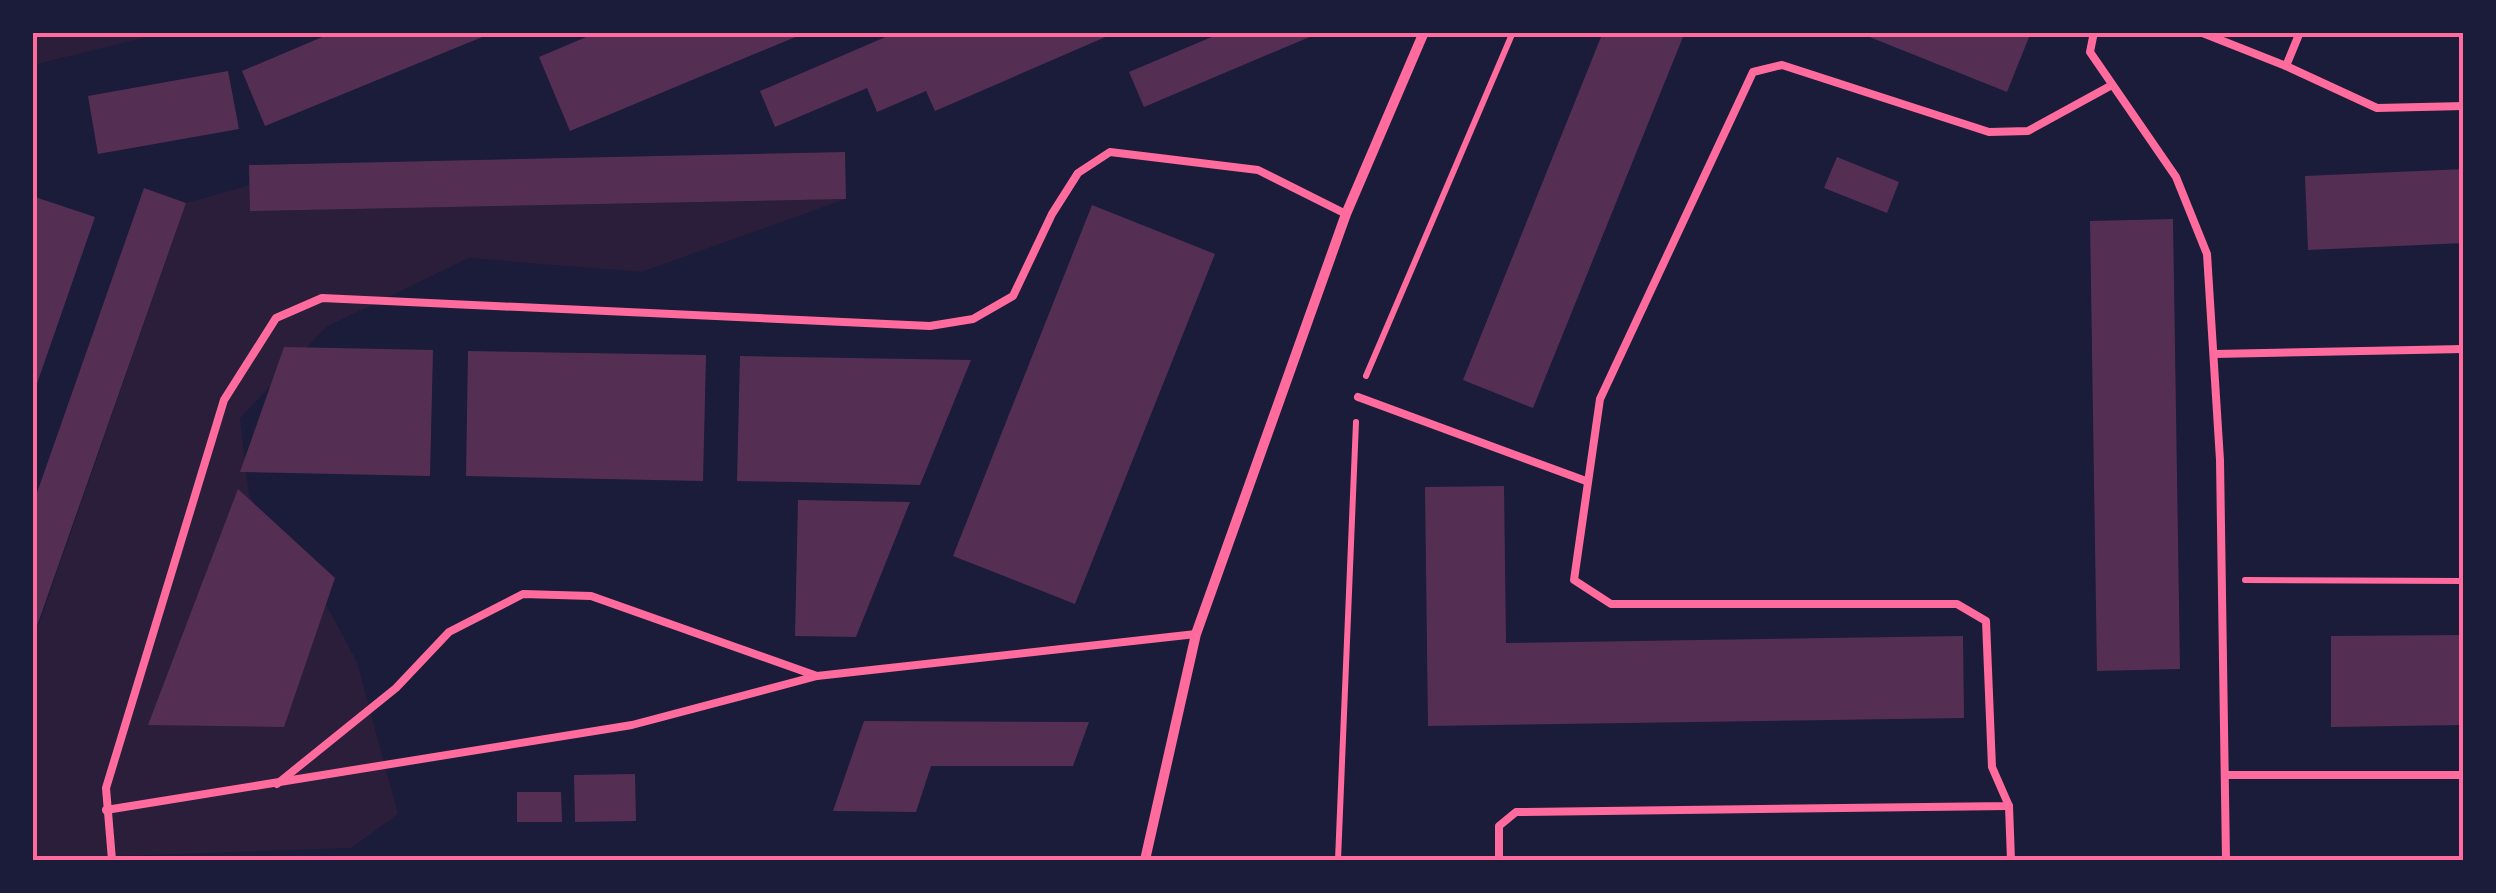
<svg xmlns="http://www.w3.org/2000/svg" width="2496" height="893" font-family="'Work Sans',sans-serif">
	<rect width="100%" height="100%" fill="#1b1b3a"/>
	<g fill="#2a1e3b">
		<path d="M 33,32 L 163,32 L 163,33 L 33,65 Z"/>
		<path d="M 250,185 L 251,211 L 846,199 L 641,272 L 469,258 L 326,327 L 240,418 L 249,496 L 320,593 L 357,662 L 398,814 L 351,848 L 33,859 L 33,641 L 186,203 Z"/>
	</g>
	<g fill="#542f53">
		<path d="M 334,32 L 492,32 L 492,33 L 265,126 L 242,71 Z"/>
		<path d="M 598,32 L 805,32 L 805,33 L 570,131 L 539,57 Z"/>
		<path d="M 897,32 L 1117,32 L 935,111 L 926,91 L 877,112 L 867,88 L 775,127 L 760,91 Z"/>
		<path d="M 1603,32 L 1685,32 L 1533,408 L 1463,380 Z"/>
		<path d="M 1857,32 L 2031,32 L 2007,92 Z"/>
		<path d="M 1221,33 L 1319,33 L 1144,107 L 1129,72 Z"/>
		<path d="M 228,71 L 239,129 L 98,154 L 88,96 Z"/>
		<path d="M 845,152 L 846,199 L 250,211 L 249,165 Z"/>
		<path d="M 1837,157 L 1899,182 L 1887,213 L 1824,188 Z"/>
		<path d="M 2464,169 L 2464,243 L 2308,250 L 2305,176 Z"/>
		<path d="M 144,188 L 186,203 L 32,640 L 32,507 Z"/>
		<path d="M 32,196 L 95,217 L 33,395 L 32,395 Z"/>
		<path d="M 1092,205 L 1215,254 L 1075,604 L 953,556 Z"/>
		<path d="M 2173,219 L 2180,669 L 2097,671 L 2090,221 Z"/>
		<path d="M 284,347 L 433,350 L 430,476 L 240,472 Z"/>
		<path d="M 468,351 L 706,355 L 703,481 L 466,476 Z"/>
		<path d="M 740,356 L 971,360 L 920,485 L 798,482 L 737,481 Z"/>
		<path d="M 1504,486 L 1506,643 L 1963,636 L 1964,718 L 1428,726 L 1425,487 Z"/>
		<path d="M 238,489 L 335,578 L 284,727 L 148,725 Z"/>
		<path d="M 798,500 L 910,502 L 856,637 L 795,636 Z"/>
		<path d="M 2464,635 L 2464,725 L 2331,727 L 2331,636 Z"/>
		<path d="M 864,721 L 1089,722 L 1073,766 L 931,766 L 916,812 L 833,811 Z"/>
		<path d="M 635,774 L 636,821 L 575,822 L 574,775 Z"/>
		<path d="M 517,792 L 561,792 L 562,822 L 517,822 Z"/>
	</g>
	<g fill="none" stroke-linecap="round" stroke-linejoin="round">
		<g stroke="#ff6b9d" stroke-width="6">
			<path d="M 1366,376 L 1513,32"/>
			<path d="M 2245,580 L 2464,581"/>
			<path d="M 1338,860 L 1356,422"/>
		</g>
		<g stroke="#ff6b9d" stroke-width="8">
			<path d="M 2094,32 L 2090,52 L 2176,177 L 2207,254 L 2220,460 L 2226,860"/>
			<path d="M 2200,32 L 2286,66"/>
			<path d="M 2300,32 L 2286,66 L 2377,108 L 2464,106"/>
			<path d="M 2214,354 L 2464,349"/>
			<path d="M 1358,397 L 1586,481"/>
			<path d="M 2226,775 L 2464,775"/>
			<path d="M 277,784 L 396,688 L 449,632 L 523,594 L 591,596 L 817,676"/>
			<path d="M 2009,806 L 2011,860"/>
			<path d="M 106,810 L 632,725 L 817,676 L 1196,634"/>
			<path d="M 112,860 L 106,788 L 224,400 L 276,318 L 322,298 L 930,326 L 973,319 L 1013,296 L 1052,214 L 1078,173 L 1110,152 L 1258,170 L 1346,214"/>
			<path d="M 1499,860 L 1499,826 L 1516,812 L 2009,806 L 1992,767 L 1986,621 L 1957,604 L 1611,604 L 1574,580 L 1600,399 L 1753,72 L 1782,65 L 1989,132 L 2028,131 L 2112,85"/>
		</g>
		<path stroke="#ff6b9d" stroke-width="10" d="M 1145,860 L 1196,634 L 1346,214 L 1424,32"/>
	</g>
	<rect width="2496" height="893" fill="none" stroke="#1b1b3a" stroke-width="70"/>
	<rect x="35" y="35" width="2426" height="823" fill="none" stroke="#ff6b9d" stroke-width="4"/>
</svg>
